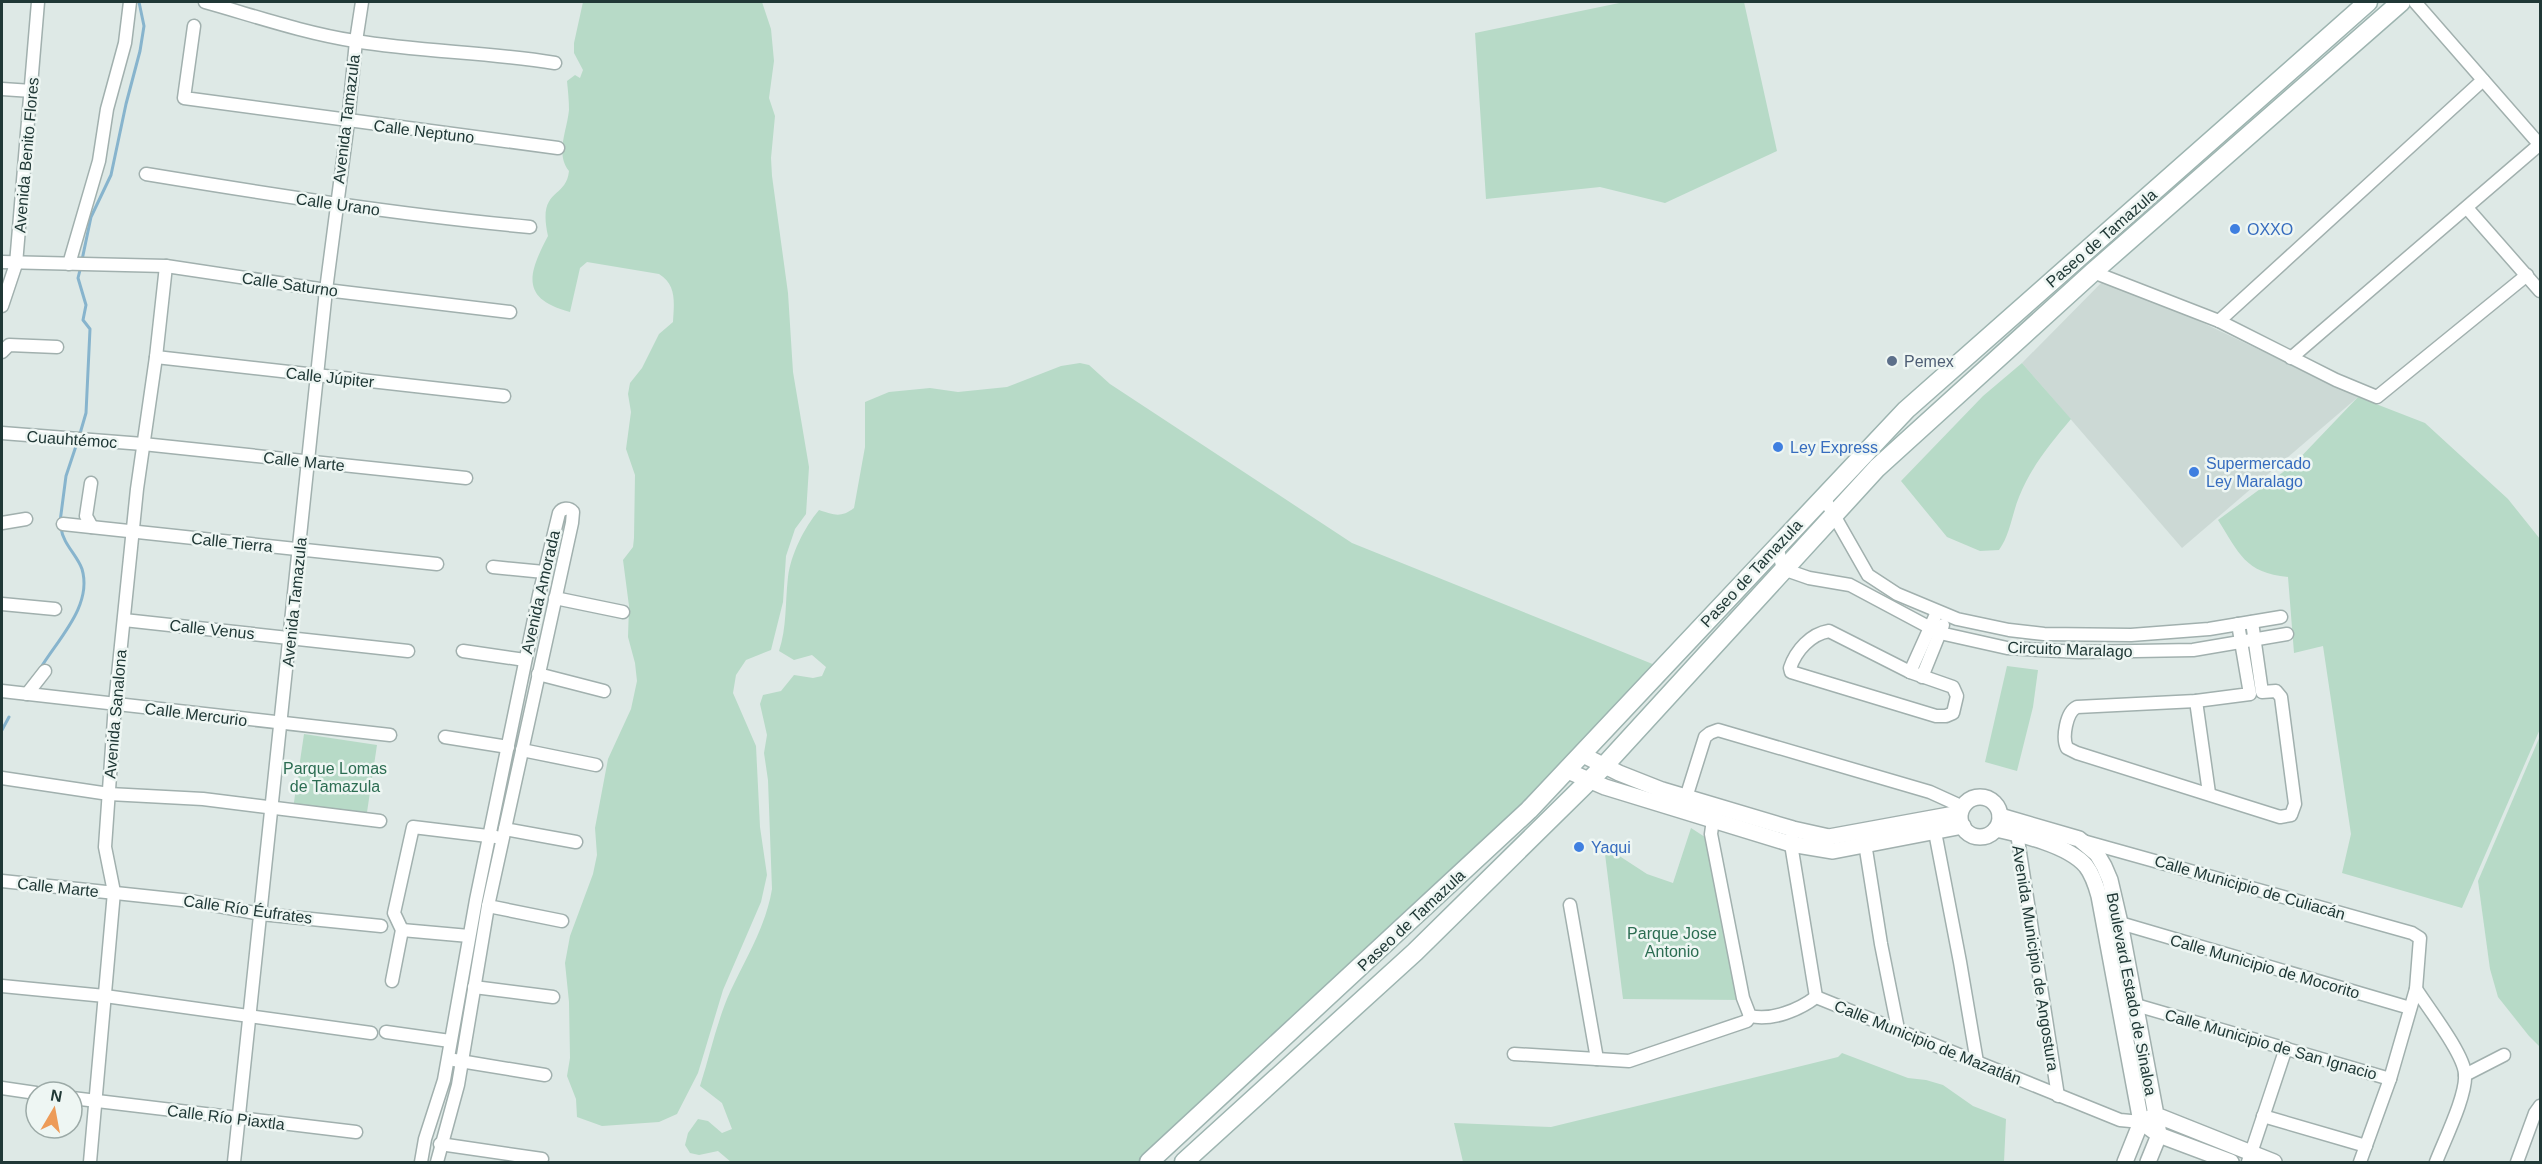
<svg xmlns="http://www.w3.org/2000/svg" width="2542" height="1164" font-family="Arial,sans-serif">
	<rect width="100%" height="100%" fill="#dee9e6"/>
	<path fill="#ccd9d5" d="M 2107,277 L 2358,397 L 2182,548 L 2022,363 Z"/>
	<g fill="#b7dac7">
		<path d="M 583,2 L 762,2 L 771,29 L 774,61 L 769,98 L 775,116 L 771,158 L 772,176 L 788,293 L 793,372 L 809,467 L 806,514 L 795,529 L 786,556 L 783,602 L 771,650 L 746,660 L 736,675 L 733,693 L 756,746 L 760,827 L 767,875 L 761,902 L 723,990 L 698,1073 L 677,1114 L 659,1122 L 602,1126 L 577,1117 L 576,1099 L 567,1076 L 570,1058 L 569,1002 L 565,963 L 570,936 L 593,874 L 597,855 L 595,828 L 608,759 L 631,709 L 637,681 L 635,663 L 628,637 L 629,606 L 623,560 L 633,547 L 634,538 L 635,475 L 626,449 L 631,412 L 628,394 L 630,383 L 642,368 L 659,334 L 673,322 C 674,303 677,285 659,274 L 587,262 L 580,268 L 570,312 C 520,299 528,274 548,236 C 537,187 566,200 569,171 C 555,154 567,131 569,110 C 569,101 568,91 567,81 L 575,75 L 580,78 L 583,70 L 574,53 L 574,43 Z"/>
		<path d="M 1624,2 L 1744,2 L 1777,151 L 1665,203 L 1600,187 L 1486,199 L 1475,33 Z"/>
		<path d="M 1080,363 L 1089,365 L 1110,384 L 1352,543 L 1660,667 L 1564,771 L 1139,1162 L 731,1162 L 718,1151 L 699,1155 L 690,1153 L 685,1145 L 688,1133 L 698,1119 L 708,1121 L 722,1133 L 732,1129 L 722,1103 L 700,1086 C 710,1055 717,1021 730,992 C 746,958 766,926 772,889 L 768,780 L 764,753 L 767,735 L 760,704 L 763,695 L 781,691 L 794,675 L 813,678 L 822,676 L 826,667 L 812,655 L 794,660 L 779,651 C 787,627 785,603 788,577 C 791,554 804,528 819,510 C 834,515 841,518 854,508 L 865,447 L 865,402 L 889,392 L 930,388 L 958,392 L 1007,387 L 1061,366 Z"/>
		<path d="M 2022,363 L 2071,419 C 2050,444 2031,467 2019,497 C 2012,514 2010,535 1999,550 L 1980,551 L 1947,537 L 1901,481 L 1983,396 Z"/>
		<path d="M 2358,397 L 2425,423 L 2508,499 L 2540,539 L 2540,729 L 2462,908 L 2342,873 L 2351,834 L 2323,646 L 2294,653 L 2288,577 C 2245,573 2239,553 2218,520 L 2294,464 Z"/>
		<path d="M 2007,666 L 2038,670 L 2033,707 L 2017,771 L 1985,762 Z"/>
		<path d="M 304,734 L 377,745 L 366,819 L 293,809 Z"/>
		<path d="M 2540,736 L 2540,1047 L 2529,1036 L 2498,997 L 2490,969 L 2478,881 Z"/>
		<path d="M 1691,828 L 1708,839 L 1743,1000 L 1623,999 L 1604,846 L 1647,874 L 1673,883 Z"/>
		<path d="M 1842,1053 L 1908,1078 L 1926,1080 L 1943,1085 L 1973,1106 L 2006,1119 L 2004,1162 L 1463,1162 L 1454,1123 L 1551,1127 L 1838,1057 Z"/>
	</g>
	<g fill="none" stroke-linecap="round" stroke-linejoin="round">
		<g stroke="#87b4cd" stroke-width="3">
			<path d="M 82,260 L 91,217 L 111,175 L 126,104 L 140,51 L 144,26 L 139,2"/>
			<path d="M 79,437 L 86,413 L 90,329 L 83,320 L 86,305 L 78,278 L 81,266"/>
			<path d="M 60,522 L 66,476 L 77,443"/>
			<path d="M 40,669 C 57,640 93,606 82,569 C 77,555 63,544 61,528"/>
			<path d="M 2,730 L 9,717"/>
		</g>
		<g stroke="#a1b0ae" stroke-width="15">
			<g id="minor">
				<path d="M 205,2 C 255,16 304,33 355,41 C 422,52 489,52 555,63"/>
				<path d="M 2415,2 L 2540,145"/>
				<path d="M 194,26 L 184,98 L 558,148"/>
				<path d="M 2,89 L 32,91"/>
				<path d="M 146,174 C 274,195 401,215 530,227"/>
				<path d="M 2467,208 L 2540,291"/>
				<path d="M 2,262 L 166,266 L 326,290 L 510,312"/>
				<path d="M 69,264 L 99,161 L 107,109 L 125,43 L 130,2"/>
				<path d="M 2093,272 L 2219,321 L 2336,380 L 2377,397 L 2527,275"/>
				<path d="M 2,306 L 16,264 L 38,2"/>
				<path d="M 2219,321 L 2483,80"/>
				<path d="M 2,352 L 9,345 L 57,347"/>
				<path d="M 156,357 L 504,396"/>
				<path d="M 2291,358 L 2540,144"/>
				<path d="M 2,433 L 143,444 L 466,478"/>
				<path d="M 91,483 L 86,516 L 92,527"/>
				<path d="M 1823,496 L 1868,575 L 1897,594 L 1957,619 L 2009,630 L 2044,634 L 2131,635 L 2209,629 L 2281,617"/>
				<path d="M 2,523 L 26,519"/>
				<path d="M 63,524 L 437,564"/>
				<path d="M 1777,546 L 1783,569 L 1809,578 L 1850,585 L 1940,633 L 2007,648 L 2079,652 L 2193,650 L 2287,634"/>
				<path d="M 493,567 L 544,572"/>
				<path d="M 555,598 L 623,612"/>
				<path d="M 2,604 L 55,609"/>
				<path d="M 124,620 L 408,651"/>
				<path d="M 2238,624 L 2250,694 L 2196,701 L 2077,707 C 2066,712 2062,738 2067,748 L 2077,753 L 2280,817 L 2291,815 L 2295,804 L 2281,697 L 2276,691 L 2262,692 L 2252,622"/>
				<path d="M 1829,631 L 1910,672 L 1953,687 L 1957,696 L 1953,713 L 1946,716 L 1936,716 L 1791,672 L 1790,668 C 1796,650 1811,634 1829,631 Z"/>
				<path d="M 463,651 L 525,660"/>
				<path d="M 1910,672 L 1937,612"/>
				<path d="M 538,674 L 604,691"/>
				<path d="M 1922,677 L 1943,625"/>
				<path d="M 2,691 L 390,735"/>
				<path d="M 27,694 L 45,671"/>
				<path d="M 2196,701 L 2209,793"/>
				<path d="M 445,737 L 508,747"/>
				<path d="M 522,750 L 596,765"/>
				<path d="M 2,778 L 109,794 L 203,799 L 380,821"/>
				<path d="M 1684,804 L 1705,737 L 1710,733 L 1718,730 L 1930,792 L 1963,807"/>
				<path d="M 1714,812 L 1711,834 L 1743,998 L 1750,1016 C 1772,1021 1799,1010 1816,997 L 2120,1120 L 2141,1122"/>
				<path d="M 2016,827 L 2058,1096"/>
				<path d="M 505,829 L 576,842"/>
				<path d="M 1935,832 L 1960,962 L 1977,1062"/>
				<path d="M 1792,836 L 1791,844 L 1816,997"/>
				<path d="M 1864,837 L 1881,944 L 1898,1029"/>
				<path d="M 2083,841 L 2412,933 L 2420,938 L 2416,989 L 2390,1079 L 2360,1162"/>
				<path d="M 2,881 L 191,901 L 261,914 L 381,926"/>
				<path d="M 1570,905 L 1597,1059"/>
				<path d="M 488,906 L 562,921"/>
				<path d="M 2120,923 L 2410,1008"/>
				<path d="M 402,930 L 469,936"/>
				<path d="M 392,981 L 402,930 L 394,913 L 413,827 L 496,837"/>
				<path d="M 2,986 L 105,996 L 371,1033"/>
				<path d="M 474,987 L 553,997"/>
				<path d="M 2416,989 C 2428,1008 2464,1054 2465,1074 C 2467,1095 2444,1141 2436,1162"/>
				<path d="M 2129,1003 L 2390,1079"/>
				<path d="M 386,1032 L 450,1041"/>
				<path d="M 1514,1054 L 1629,1061 L 1747,1021 L 1750,1016"/>
				<path d="M 454,1060 L 545,1075"/>
				<path d="M 2465,1075 L 2504,1055"/>
				<path d="M 2,1088 L 36,1093"/>
				<path d="M 72,1098 L 356,1132"/>
				<path d="M 2263,1116 L 2366,1146"/>
				<path d="M 440,1144 L 542,1159"/>
				<path d="M 90,1162 L 114,892 L 105,847 L 115,704 L 137,489 L 156,357 L 166,266"/>
				<path d="M 234,1162 L 326,290 L 348,122 L 356,41 L 362,2"/>
				<path d="M 421,1162 L 425,1139 L 444,1080 L 476,900 L 539,595 L 559,513 C 562,508 569,507 573,512 L 572,523 L 488,906 L 458,1085 L 437,1162"/>
				<path d="M 2248,1162 L 2286,1048"/>
				<path d="M 2517,1162 L 2535,1113 L 2540,1106"/>
			</g>
		</g>
		<g stroke="#a1b0ae" stroke-width="18">
			<g id="tertiary">
				<path d="M 1583,755 L 1619,773 L 1662,790 L 1793,829 L 1829,837 L 1960,813"/>
				<path d="M 1568,771 L 1605,787 L 1791,844 L 1833,851 L 1963,826"/>
				<circle cx="1980" cy="817" r="20"/>
				<path d="M 2000,816 L 2079,839 L 2097,854 L 2104,866 L 2110,880 L 2120,923 L 2156,1115 L 2274,1162"/>
				<path d="M 1996,829 C 2023,835 2068,845 2086,866 C 2093,875 2096,885 2099,896 L 2141,1122 L 2159,1135 L 2231,1162"/>
				<path d="M 2125,1162 L 2141,1122 L 2156,1115 L 2159,1135 L 2148,1162"/>
			</g>
		</g>
		<g stroke="#9db4b0" stroke-width="21">
			<g id="secondary">
				<path d="M 1149,1162 L 1529,810 L 1906,410 L 2368,2"/>
				<path d="M 1184,1162 L 1415,952 L 1604,766 L 1877,468 L 2093,272 L 2401,2"/>
			</g>
		</g>
		<use href="#minor" stroke="#fff" stroke-width="12"/>
		<use href="#tertiary" stroke="#fff" stroke-width="15"/>
		<use href="#secondary" stroke="#fff" stroke-width="18"/>
	</g>
	<g fill="#3f7fe0" stroke="#eef6f3" stroke-width="2">
		<circle cx="2235" cy="229" r="6"/>
		<circle cx="1778" cy="447" r="6"/>
		<circle cx="2194" cy="472" r="6"/>
		<circle cx="1579" cy="847" r="6"/>
	</g>
	<circle fill="#5c6f8a" stroke="#eef6f3" stroke-width="2" cx="1892" cy="361" r="6"/>
	<g text-anchor="middle" stroke-width="5" stroke-linejoin="round" paint-order="stroke">
		<g font-size="16" fill="#203836" stroke="#eef6f3">
			<text transform="translate(346 119) rotate(-83)" y="6">Avenida Tamazula</text>
			<text transform="translate(424 131) rotate(7)" y="6">Calle Neptuno</text>
			<text transform="translate(26 155) rotate(-85)" y="6">Avenida Benito Flores</text>
			<text transform="translate(338 204) rotate(8)" y="6">Calle Urano</text>
			<text transform="translate(2101 238) rotate(-41)" y="6">Paseo de Tamazula</text>
			<text transform="translate(290 284) rotate(8)" y="6">Calle Saturno</text>
			<text transform="translate(330 377) rotate(6)" y="6">Calle Júpiter</text>
			<text transform="translate(72 439) rotate(4)" y="6">Cuauhtémoc</text>
			<text transform="translate(304 461) rotate(6)" y="6">Calle Marte</text>
			<text transform="translate(232 542) rotate(6)" y="6">Calle Tierra</text>
			<text transform="translate(1751 573) rotate(-47)" y="6">Paseo de Tamazula</text>
			<text transform="translate(540 592) rotate(-77)" y="6">Avenida Amorada</text>
			<text transform="translate(294 602) rotate(-84)" y="6">Avenida Tamazula</text>
			<text transform="translate(212 629) rotate(6)" y="6">Calle Venus</text>
			<text transform="translate(2070 649) rotate(2)" y="6">Circuito Maralago</text>
			<text transform="translate(115 714) rotate(-85)" y="6">Avenida Sanalona</text>
			<text transform="translate(196 714) rotate(7)" y="6">Calle Mercurio</text>
			<text transform="translate(58 887) rotate(6)" y="6">Calle Marte</text>
			<text transform="translate(2250 887) rotate(16)" y="6">Calle Municipio de Culiacán</text>
			<text transform="translate(248 909) rotate(8)" y="6">Calle Río Éufrates</text>
			<text transform="translate(1411 920) rotate(-43)" y="6">Paseo de Tamazula</text>
			<text transform="translate(2036 958) rotate(81)" y="6">Avenida Municipio de Angostura</text>
			<text transform="translate(2265 966) rotate(16)" y="6">Calle Municipio de Mocorito</text>
			<text transform="translate(2132 994) rotate(79)" y="6">Boulevard Estado de Sinaloa</text>
			<text transform="translate(1928 1042) rotate(22)" y="6">Calle Municipio de Mazatlán</text>
			<text transform="translate(2271 1044) rotate(16)" y="6">Calle Municipio de San Ignacio</text>
			<text transform="translate(226 1117) rotate(7)" y="6">Calle Río Piaxtla</text>
		</g>
		<g font-size="16" fill="#366cbe" stroke="#eef6f3" text-anchor="start">
			<text x="2247" y="235">OXXO</text>
			<text x="1790" y="453">Ley Express</text>
			<text x="2206" y="469">Supermercado<tspan x="2206" dy="18">Ley Maralago</tspan></text>
			<text x="1591" y="853">Yaqui</text>
		</g>
		<g font-size="16" fill="#4e5e75" stroke="#eef6f3" text-anchor="start">
			<text x="1904" y="367">Pemex</text>
		</g>
		<g font-size="16" fill="#2c6d52" stroke="#eef6f3">
			<text x="335" y="774">Parque Lomas<tspan x="335" dy="18">de Tamazula</tspan></text>
			<text x="1672" y="939">Parque Jose<tspan x="1672" dy="18">Antonio</tspan></text>
		</g>
	</g>
	<rect width="2542" height="1164" fill="none" stroke="#203836" stroke-width="6"/>
	<g transform="translate(54 1110) rotate(10)"><circle r="28" fill="#eef6f3" stroke="#9caaa7" stroke-width="1.5"/>
	<path d="M0-4.5L10 22L0 15L-10 22Z" fill="#ed9b58"/>
	<text y="-9" font-size="16" font-weight="bold" text-anchor="middle" fill="#203836">N</text>
	</g>
</svg>
